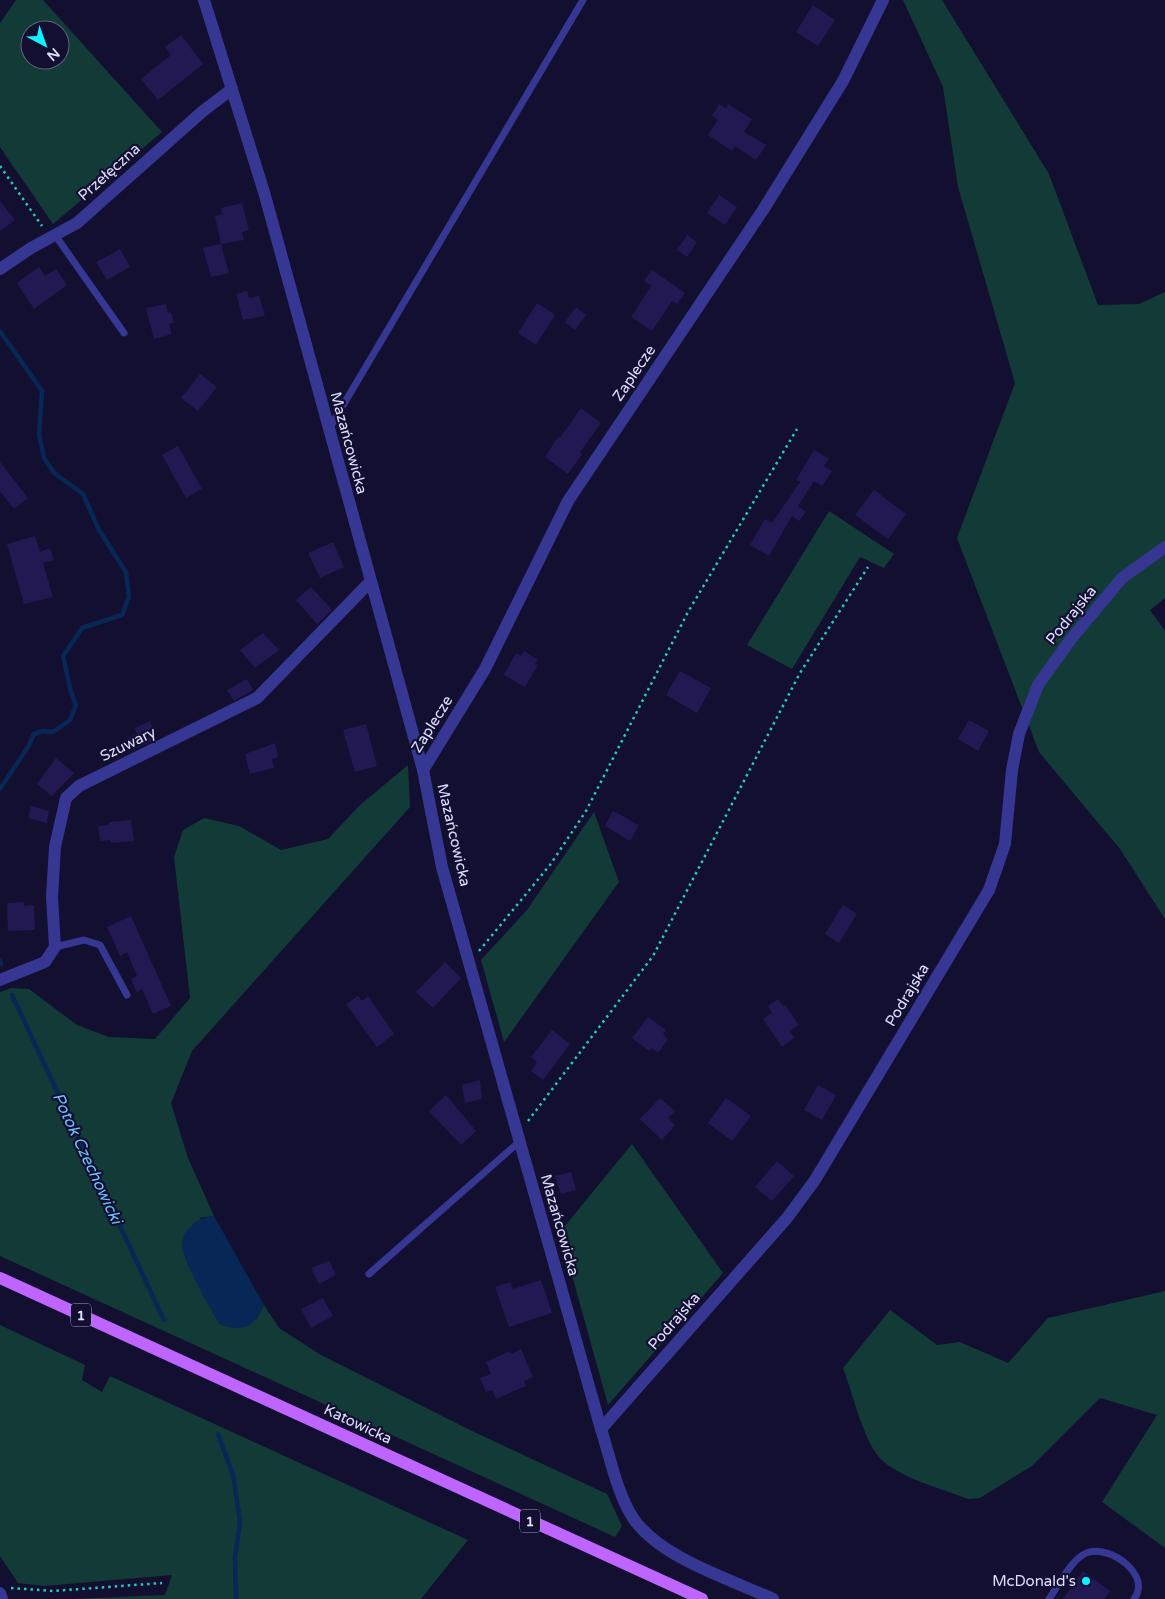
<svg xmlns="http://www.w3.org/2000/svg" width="1165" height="1599" font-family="'Varela Round',sans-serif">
	<rect width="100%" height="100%" fill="#130f30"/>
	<g fill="#123a37" fill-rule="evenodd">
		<path d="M 16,0 L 43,0 L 162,132 L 53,224 L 0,147 L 0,23 ZM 30,30 L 60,30 L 60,60 L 30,60 Z"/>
		<path d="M 903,0 L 942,0 L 1049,174 L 1098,305 L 1139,304 L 1165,292 L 1165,598 L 1150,610 L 1165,631 L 1165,919 L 1120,849 L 1039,752 L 957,538 L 1015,383 L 958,187 L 943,87 Z"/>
		<path d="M 829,511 L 894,554 L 884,568 L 860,557 L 792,669 L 747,645 Z"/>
		<path d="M 408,765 L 410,807 L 192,1051 L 171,1103 L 188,1158 L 214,1216 L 200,1218 L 256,1320 L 264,1305 L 279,1328 L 321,1355 L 470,1430 L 607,1494 L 622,1526 L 615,1537 L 0,1256 L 0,992 L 11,988 L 29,989 L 77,1025 L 109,1037 L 155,1039 L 190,998 L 174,857 L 183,830 L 204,818 L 239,826 L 281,850 L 328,839 L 360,805 Z"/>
		<path d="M 594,812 L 619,882 L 504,1042 L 481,960 L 527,910 Z"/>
		<path d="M 632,1144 L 723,1273 L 608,1405 L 560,1232 Z"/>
		<path d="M 1165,1291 L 1165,1548 L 1102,1502 L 1157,1415 L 1100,1398 L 1032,1466 L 980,1498 L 968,1499 C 943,1489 896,1477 879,1457 C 862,1436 853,1394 843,1368 L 890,1310 L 937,1345 L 960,1342 L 1008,1363 L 1048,1318 Z"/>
		<path d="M 0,1325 L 85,1365 L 82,1380 L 102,1392 L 110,1376 L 468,1540 L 421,1599 L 72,1599 L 165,1595 L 172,1575 L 44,1586 L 18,1583 L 0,1556 Z"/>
	</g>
	<path fill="#072856" d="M 214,1216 L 264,1305 C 252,1329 244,1332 219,1324 C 211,1310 182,1259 182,1245 C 183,1227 198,1218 214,1216 Z"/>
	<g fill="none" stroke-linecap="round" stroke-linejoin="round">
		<g stroke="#072856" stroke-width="4.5">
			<path d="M 0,331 L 42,391 L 39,435 L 44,458 L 54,473 L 83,494 L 99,530 L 126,572 L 129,597 L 122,615 L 82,628 L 63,656 L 71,692 L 76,705 L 70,720 L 53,732 L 43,731 L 34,734 L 28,747 L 0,789"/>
			<path d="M 0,961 L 1,964"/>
			<path d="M 12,995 L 164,1320"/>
			<path d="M 218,1434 L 233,1475 L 240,1522 L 235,1558 L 236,1599"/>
		</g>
	</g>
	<g fill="#221953">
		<path d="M 813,5 L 835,20 L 818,46 L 796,32 Z"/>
		<path d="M 181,35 L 203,64 L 158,100 L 141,79 L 171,55 L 165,47 Z"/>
		<path d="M 719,104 L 726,108 L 728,104 L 752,119 L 744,132 L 766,145 L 756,160 L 735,146 L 732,151 L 708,135 L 718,120 L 712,116 Z"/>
		<path d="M 719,195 L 737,207 L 725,225 L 707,213 Z"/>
		<path d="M 0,201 L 15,220 L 0,231 Z"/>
		<path d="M 242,203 L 249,230 L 242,232 L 244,240 L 221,244 L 215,216 L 222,214 L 221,208 Z"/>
		<path d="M 687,235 L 697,242 L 687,257 L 677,250 Z"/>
		<path d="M 221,244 L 229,273 L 211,277 L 203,248 Z"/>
		<path d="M 120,249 L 130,267 L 107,280 L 96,262 Z"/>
		<path d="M 39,267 L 45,276 L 56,269 L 67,285 L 34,309 L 17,283 Z"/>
		<path d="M 652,270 L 685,293 L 677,304 L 672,301 L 652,331 L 631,317 L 651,286 L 644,281 Z"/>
		<path d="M 247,291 L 249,298 L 259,296 L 265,316 L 243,320 L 236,294 Z"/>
		<path d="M 537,303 L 555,315 L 536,345 L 518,333 Z"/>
		<path d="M 166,304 L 168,313 L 171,312 L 174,323 L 169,324 L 172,334 L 154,339 L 146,308 Z"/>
		<path d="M 576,307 L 586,315 L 575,330 L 565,322 Z"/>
		<path d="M 200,374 L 217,387 L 198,411 L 181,398 Z"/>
		<path d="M 581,408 L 601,423 L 580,452 L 582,454 L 568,474 L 545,457 L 558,437 L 560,438 Z"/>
		<path d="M 178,446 L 202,489 L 186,498 L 162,455 Z"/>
		<path d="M 814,450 L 829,459 L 824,466 L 832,471 L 822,486 L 814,481 L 798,506 L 806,512 L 799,521 L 792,516 L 769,556 L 750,545 L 765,519 L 772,523 L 800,482 L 796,480 Z"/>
		<path d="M 0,462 L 28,498 L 14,509 L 0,491 Z"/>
		<path d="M 874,490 L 906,514 L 888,539 L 855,515 Z"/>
		<path d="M 35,536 L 40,552 L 50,548 L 54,560 L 43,563 L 53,597 L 24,604 L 7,544 Z"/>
		<path d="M 333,542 L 344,567 L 320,578 L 308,553 Z"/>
		<path d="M 311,587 L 332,610 L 317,624 L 296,600 Z"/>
		<path d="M 263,633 L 279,650 L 255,668 L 240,650 Z"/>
		<path d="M 524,651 L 538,660 L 535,664 L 538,665 L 525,687 L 504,675 L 516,653 L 521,656 Z"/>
		<path d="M 680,671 L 711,688 L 697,713 L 666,695 Z"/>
		<path d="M 247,679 L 253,690 L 234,701 L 227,690 Z"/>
		<path d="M 969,720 L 989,731 L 978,751 L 958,739 Z"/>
		<path d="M 150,721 L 157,738 L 133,750 L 127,738 L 137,734 L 135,728 Z"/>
		<path d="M 366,724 L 377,766 L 355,772 L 343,730 Z"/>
		<path d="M 275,743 L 278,757 L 272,759 L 274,768 L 250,774 L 245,754 Z"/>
		<path d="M 56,758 L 74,773 L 52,796 L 37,784 Z"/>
		<path d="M 31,806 L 49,811 L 47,823 L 28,818 Z"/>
		<path d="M 613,811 L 639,825 L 630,841 L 605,826 Z"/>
		<path d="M 131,820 L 134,841 L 111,843 L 110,840 L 100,841 L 98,826 L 109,825 L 109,822 Z"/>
		<path d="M 24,902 L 24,906 L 34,905 L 35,930 L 8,931 L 7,903 Z"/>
		<path d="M 843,905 L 857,914 L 839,943 L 825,934 Z"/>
		<path d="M 131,916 L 171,1006 L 153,1014 L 142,989 L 137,992 L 131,979 L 137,976 L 127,952 L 120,956 L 107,927 Z"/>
		<path d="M 445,962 L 461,978 L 433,1008 L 416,992 Z"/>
		<path d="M 358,996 L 362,1001 L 368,996 L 394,1034 L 377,1047 L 346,1004 Z"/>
		<path d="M 778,999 L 783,1006 L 785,1005 L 799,1025 L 790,1031 L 794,1038 L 782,1047 L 763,1019 L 772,1013 L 768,1006 Z"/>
		<path d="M 648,1017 L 666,1030 L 663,1034 L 668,1039 L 658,1053 L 652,1048 L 649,1051 L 632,1038 Z"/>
		<path d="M 552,1030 L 570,1044 L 543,1080 L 531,1071 L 537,1062 L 531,1057 Z"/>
		<path d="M 480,1080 L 482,1099 L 465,1103 L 462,1085 Z"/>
		<path d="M 818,1085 L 836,1095 L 822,1120 L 804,1110 Z"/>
		<path d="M 446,1095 L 476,1131 L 461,1145 L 429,1111 Z"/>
		<path d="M 660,1098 L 675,1111 L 668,1118 L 675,1125 L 662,1140 L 640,1119 Z"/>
		<path d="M 726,1098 L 751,1116 L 732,1141 L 708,1123 Z"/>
		<path d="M 777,1161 L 794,1176 L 772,1201 L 755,1187 Z"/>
		<path d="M 571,1172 L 576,1190 L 561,1194 L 555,1176 Z"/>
		<path d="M 329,1261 L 336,1275 L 319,1284 L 311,1268 Z"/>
		<path d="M 541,1280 L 552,1313 L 509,1327 L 495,1287 L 510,1282 L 513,1289 Z"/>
		<path d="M 323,1298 L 333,1316 L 311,1328 L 301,1309 Z"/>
		<path d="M 521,1349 L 533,1377 L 524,1381 L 526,1386 L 496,1399 L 492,1390 L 486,1392 L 480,1378 L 491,1374 L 486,1362 L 510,1351 L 511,1354 Z"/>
		<path d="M 1083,1571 L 1110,1591 L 1104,1599 L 1063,1599 Z"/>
	</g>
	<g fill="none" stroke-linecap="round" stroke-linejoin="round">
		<g stroke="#24cdba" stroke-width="2.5" stroke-dasharray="2.5 4" stroke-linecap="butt">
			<path d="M 0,166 L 42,226"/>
			<path d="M 479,951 L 550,865 L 586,811 L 688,612 L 797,429"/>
			<path d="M 528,1121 L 653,956 L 800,673 L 868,567"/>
			<path d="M 11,1588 L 53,1591 L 162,1583"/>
		</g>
		<g stroke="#363793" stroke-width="7">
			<path d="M 55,235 L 124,333"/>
			<path d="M 329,429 L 583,0"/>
			<path d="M 55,947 L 84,940 L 100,945 L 127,995"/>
			<path d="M 369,1274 L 520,1141"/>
			<path d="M 1049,1599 C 1059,1585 1072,1557 1089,1552 C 1111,1546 1152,1575 1134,1599"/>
		</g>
		<g stroke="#363793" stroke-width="12">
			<path d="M 204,0 L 264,192 L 423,770 L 442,867 L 601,1429 C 610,1457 617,1493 633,1518 C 660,1558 730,1579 773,1599"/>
			<path d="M 0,269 L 31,248 L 77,223 L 203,111 L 232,89"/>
			<path d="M 423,770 L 485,669 L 568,501 L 763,210 L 843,81 L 883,0"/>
			<path d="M 0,980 L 45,962 L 55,947 L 52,897 L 55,847 L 66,798 L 79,786 L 257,698 L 370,582"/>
			<path d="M 601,1429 L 787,1218 L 815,1180 L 989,890 L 1005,844 L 1012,770 L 1019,734 L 1038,685 L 1071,639 L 1122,578 L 1165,547"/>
			<path d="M 0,1593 L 2,1599"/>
		</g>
		<path stroke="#be65ff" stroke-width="12" d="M 0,1278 L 702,1599"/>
	</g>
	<circle fill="#0af3ff" stroke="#130f30" stroke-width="2" cx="1086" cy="1581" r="5"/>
	<g text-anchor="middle" stroke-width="4.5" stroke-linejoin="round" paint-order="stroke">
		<g fill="#130f30" stroke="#a2a0c1" stroke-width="1">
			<rect x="71" y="1303.5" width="20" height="23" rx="4"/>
			<rect x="520" y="1509.5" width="20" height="23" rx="4"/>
		</g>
		<g font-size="14" font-weight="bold" fill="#e0deff">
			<text x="81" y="1320">1</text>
			<text x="530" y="1526">1</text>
		</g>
		<g font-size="15" fill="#e0deff" stroke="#130f30">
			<text transform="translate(109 172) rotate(-42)" y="5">Przełęczna</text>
			<text transform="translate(634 373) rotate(-56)" y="5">Zaplecze</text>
			<text transform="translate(349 443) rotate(75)" y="5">Mazańcowicka</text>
			<text transform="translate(1071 615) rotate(-51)" y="5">Podrajska</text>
			<text transform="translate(432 724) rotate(-58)" y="5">Zaplecze</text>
			<text transform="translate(128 744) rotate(-26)" y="5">Szuwary</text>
			<text transform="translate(454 835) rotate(77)" y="5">Mazańcowicka</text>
			<text transform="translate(907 995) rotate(-59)" y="5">Podrajska</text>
			<text transform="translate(560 1225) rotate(74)" y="5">Mazańcowicka</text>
			<text transform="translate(674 1321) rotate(-49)" y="5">Podrajska</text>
			<text transform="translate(358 1424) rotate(25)" y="5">Katowicka</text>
		</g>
		<g font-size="15" fill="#e0deff" stroke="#130f30" text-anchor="end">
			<text x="1076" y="1586">McDonald's</text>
		</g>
		<g font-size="16" font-style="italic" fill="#6cc2ff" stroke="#130f30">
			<text transform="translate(88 1158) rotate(65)" y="6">Potok Czechowicki</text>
		</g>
	</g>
	<g transform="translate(45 45) rotate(139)"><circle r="24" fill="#130f30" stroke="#656283"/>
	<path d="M0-4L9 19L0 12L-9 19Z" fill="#0af3ff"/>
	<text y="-8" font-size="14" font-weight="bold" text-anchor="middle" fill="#e0deff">N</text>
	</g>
</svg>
